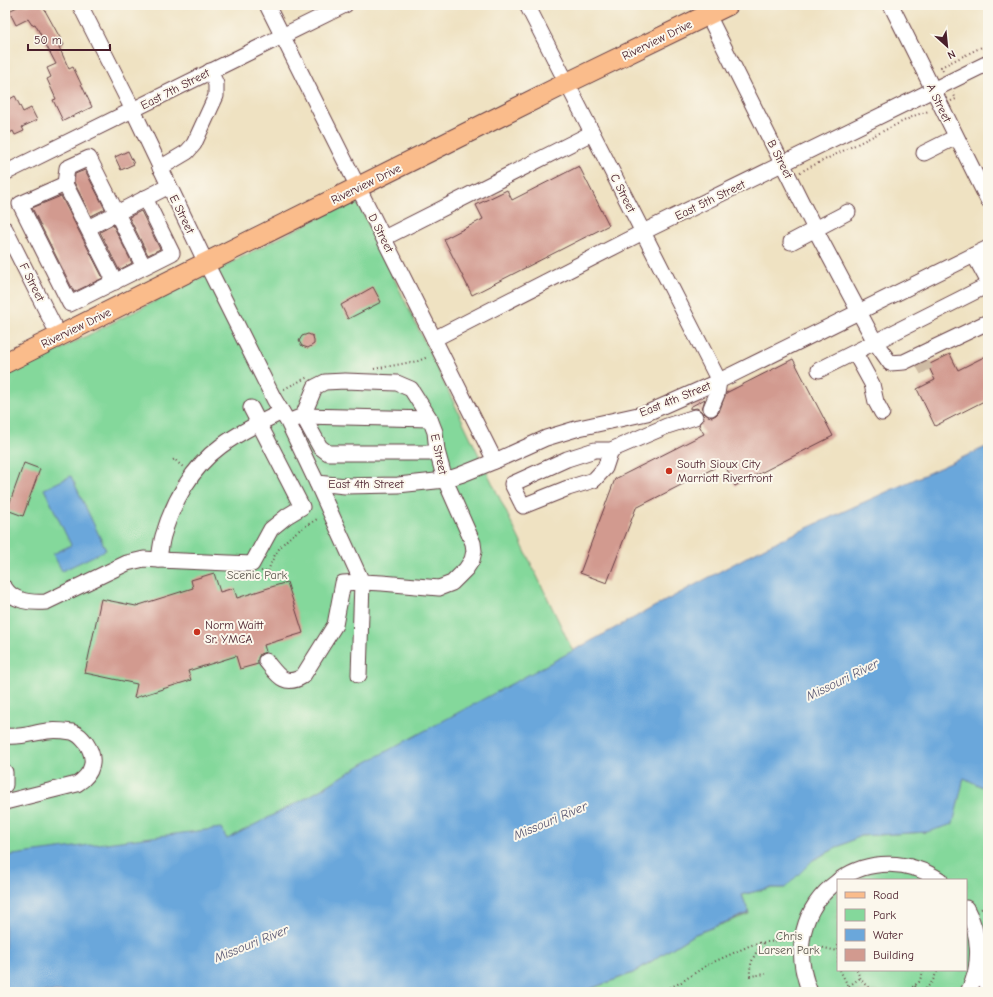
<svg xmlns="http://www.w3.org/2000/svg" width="993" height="997" font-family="'Comic Neue',sans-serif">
	<rect width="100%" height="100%" fill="#fbf7ec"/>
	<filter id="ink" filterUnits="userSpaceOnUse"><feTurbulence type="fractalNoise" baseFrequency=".025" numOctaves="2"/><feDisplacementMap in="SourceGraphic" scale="8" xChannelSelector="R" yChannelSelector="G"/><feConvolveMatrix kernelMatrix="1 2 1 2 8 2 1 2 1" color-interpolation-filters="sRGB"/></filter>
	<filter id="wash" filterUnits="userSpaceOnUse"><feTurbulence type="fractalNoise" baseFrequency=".012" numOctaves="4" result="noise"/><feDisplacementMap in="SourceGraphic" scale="16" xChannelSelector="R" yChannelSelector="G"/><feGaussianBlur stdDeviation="0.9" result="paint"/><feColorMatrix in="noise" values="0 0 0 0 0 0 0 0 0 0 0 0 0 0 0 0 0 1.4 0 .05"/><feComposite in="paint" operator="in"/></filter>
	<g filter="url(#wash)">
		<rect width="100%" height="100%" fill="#efe2c2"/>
		<g fill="#84d89b" stroke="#677c63" fill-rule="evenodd">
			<path d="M 356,199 L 573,651 L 303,858 L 5,917 L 5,375 L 61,349 Z"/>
			<path d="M 964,777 L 988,790 L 988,992 L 582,992 L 633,973 L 693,935 L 749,914 L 742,895 L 769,888 L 785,888 L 813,860 L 860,836 L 927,832 ZM 838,880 L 966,880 L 966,970 L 838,970 Z"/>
		</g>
		<g fill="#6aa7db" stroke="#5a6383">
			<path d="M 988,446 L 988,790 L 964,778 L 953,824 L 927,832 L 860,836 L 813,860 L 785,888 L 769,888 L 742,895 L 749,913 L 693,935 L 633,973 L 582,992 L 5,992 L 5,856 L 221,828 L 227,839 L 308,797 L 363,764 L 765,547 Z"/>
			<path d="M 71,476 L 106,550 L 62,571 L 53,554 L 71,545 L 44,489 Z"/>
		</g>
		<g id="blocks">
			<g fill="#d29a8f">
				<path d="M 21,5 L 42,5 L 64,45 L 59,47 L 69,69 L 73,67 L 92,107 L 63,121 L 53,100 L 56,99 L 47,79 L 51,77 L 47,68 L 56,64 L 35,24 L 32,25 L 28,19 L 16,25 L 9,11 Z"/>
				<path d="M 15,96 L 23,112 L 31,108 L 37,120 L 22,127 L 24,131 L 15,135 L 13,131 L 5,136 L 5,102 Z"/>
				<path d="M 128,151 L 134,164 L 121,170 L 115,157 Z"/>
				<path d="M 579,166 L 609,225 L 472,295 L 444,239 L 483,219 L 476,205 L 507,190 L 512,200 Z"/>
				<path d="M 85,170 L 105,209 L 91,216 L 74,182 L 75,174 Z"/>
				<path d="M 61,196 L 103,278 L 74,292 L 32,208 Z"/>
				<path d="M 141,211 L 160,249 L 148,255 L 129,217 Z"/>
				<path d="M 113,225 L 132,263 L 119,270 L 100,232 Z"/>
				<path d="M 373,287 L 381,302 L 348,319 L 341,305 Z"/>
				<path d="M 308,334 L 313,336 L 314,341 L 314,344 L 308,348 L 302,346 L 299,341 L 302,336 Z"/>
				<path d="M 950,354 L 958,370 L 988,355 L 988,399 L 935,426 L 917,389 L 935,380 L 928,365 Z"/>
				<path d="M 793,359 L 833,436 L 735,486 L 724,463 L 636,508 L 607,583 L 580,573 L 615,479 L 704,434 L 699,425 L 704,419 L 703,414 L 701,411 L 697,408 L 690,409 L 690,407 L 705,399 L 702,409 L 704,413 L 708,416 L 712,417 L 716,415 L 719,412 L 726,393 Z"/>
				<path d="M 24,463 L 40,469 L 23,516 L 7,510 Z"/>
				<path d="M 214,573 L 220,592 L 234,588 L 237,598 L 287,582 L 303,633 L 264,645 L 266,652 L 260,654 L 258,658 L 258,664 L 240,669 L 236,656 L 188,671 L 191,680 L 134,698 L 137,684 L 85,673 L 101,599 L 136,606 L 193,588 L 191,580 Z"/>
			</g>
		</g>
	</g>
	<g filter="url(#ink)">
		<use href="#blocks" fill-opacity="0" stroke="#633c42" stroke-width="1"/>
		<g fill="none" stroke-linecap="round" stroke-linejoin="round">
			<path stroke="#cebba4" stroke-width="15" stroke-dasharray="15 8" stroke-linecap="butt" d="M 917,368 L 929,361"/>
			<g stroke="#633c42" stroke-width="17">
				<g id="minor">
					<path d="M 80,5 L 133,110 L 206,263 L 274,399 L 288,422 L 317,483 L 362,582 L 382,583 L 439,588 L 452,583 L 466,569 L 472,560 L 474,551 L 473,543 L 445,480 L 437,451 L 435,432 L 430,419 L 411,389 L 397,383 L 345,381 L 325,382 L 315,387 L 303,416 L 288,422"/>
					<path d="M 267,5 L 495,461"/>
					<path d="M 527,5 L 719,381 L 717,394 L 711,408"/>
					<path d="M 703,5 L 815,229 L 875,342 L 819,370"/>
					<path d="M 891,5 L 988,200"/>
					<path d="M 924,153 L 956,137"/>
					<path d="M 160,168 L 187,152 L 194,144 L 216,96 L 216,84 L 210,71"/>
					<path d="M 5,173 L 345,5"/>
					<path d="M 65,184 L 115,282"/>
					<path d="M 88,228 L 169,186"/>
					<path d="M 5,229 L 59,336"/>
					<path d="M 384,238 L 592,133"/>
					<path d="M 791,242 L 848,212"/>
					<path d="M 974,255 L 988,281"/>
					<path d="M 144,267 L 89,158 L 67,168 L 65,184 L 20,204 L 70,304 L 172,253 L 145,198"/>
					<path d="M 988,285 L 875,342 L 890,363 L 904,362 L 988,322"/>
					<path d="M 434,339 L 643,232 L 988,63"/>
					<path d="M 855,353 L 872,384 L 876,402 L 882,413"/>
					<path d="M 303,416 L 320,447 L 328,453 L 437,453"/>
					<path d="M 303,416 L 430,419"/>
					<path d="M 611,450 L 605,468 L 594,480 L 568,488 L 523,506 L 512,484 L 567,459 L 595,450 L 611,450 L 667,426 L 695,417"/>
					<path d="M 317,483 L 345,486 L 398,485 L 445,480 L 460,475 L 495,461 L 546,438 L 579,428 L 647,413 L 719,381 L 988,248"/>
					<path d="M 159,560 L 252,564 L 271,529 L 287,516 L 302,507 L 251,408"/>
					<path d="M 5,588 C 14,602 31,603 46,602 L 127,563 L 144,559 L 159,560 C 160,552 161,543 163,536 C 173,502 192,467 221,446 C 240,432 261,422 282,412"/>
					<path d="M 266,661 C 277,674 284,688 303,676 L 335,625 L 343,583 L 362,582 L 359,675"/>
					<path d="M 5,736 C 22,738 32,733 47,731 C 55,730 65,731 72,732 C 79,734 82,738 86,743 C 97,759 93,774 77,784 L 5,802"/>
					<path d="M 5,772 L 5,785"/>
					<path d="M 839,880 C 870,858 909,860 940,880"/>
					<path d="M 966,908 C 980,933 982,966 968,992"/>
					<path d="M 977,963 C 978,972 982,978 988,985"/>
					<path d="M 810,992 C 793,951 801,908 838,881"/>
				</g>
			</g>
			<g stroke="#633c42" stroke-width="22">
				<path id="major" d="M 5,363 L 567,83 L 728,5"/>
			</g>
			<g stroke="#633c42" stroke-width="2" stroke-dasharray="1 3" stroke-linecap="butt">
				<path d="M 943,71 L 941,67 L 988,44"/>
				<path d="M 951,101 L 956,99 L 953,93"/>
				<path d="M 800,172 L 916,115 L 929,111"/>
				<path d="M 374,369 L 418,361 L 428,357"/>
				<path d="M 284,389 L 308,377"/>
				<path d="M 173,460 L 175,459 L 177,462 L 183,467"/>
				<path d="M 261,571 L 268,572 C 276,543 295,532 319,518"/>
				<path d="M 981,909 L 988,906"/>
				<path d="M 763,943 C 755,953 749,963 750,976 L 766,974"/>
				<path d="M 838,945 L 838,962"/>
				<path d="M 815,946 L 838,951"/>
				<path d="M 840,970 L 847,984 L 855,992"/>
				<path d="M 857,970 C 860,980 866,987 875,992"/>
				<path d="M 849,986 L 860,978"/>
				<path d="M 915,986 L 920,992"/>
				<path d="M 659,992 L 680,983 L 707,965 L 749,946 L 757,943 L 789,940"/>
				<path d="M 906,992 L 919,982 L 924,970"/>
				<path d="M 923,992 L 932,982 L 938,970"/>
			</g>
			<use href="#minor" stroke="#fff" stroke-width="15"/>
			<use href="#major" stroke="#fabc8b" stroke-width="20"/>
		</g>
	</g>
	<g fill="#c8321e" stroke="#fbf7ec" stroke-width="1.5">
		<circle cx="669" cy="471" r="4"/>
		<circle cx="197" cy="632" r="4"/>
	</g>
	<g text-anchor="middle" stroke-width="4" stroke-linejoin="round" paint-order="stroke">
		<g font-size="12" fill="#4a1f2b" stroke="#fbf7ec">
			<text transform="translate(657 40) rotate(-26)" y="4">Riverview Drive</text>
			<text transform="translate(175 89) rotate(-27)" y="4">East 7th Street</text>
			<text transform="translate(939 103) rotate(64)" y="4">A Street</text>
			<text transform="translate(780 159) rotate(63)" y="4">B Street</text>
			<text transform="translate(366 184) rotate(-26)" y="4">Riverview Drive</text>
			<text transform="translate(623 193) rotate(63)" y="4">C Street</text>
			<text transform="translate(710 200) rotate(-26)" y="4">East 5th Street</text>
			<text transform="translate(182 214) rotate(64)" y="4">E Street</text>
			<text transform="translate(381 233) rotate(63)" y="4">D Street</text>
			<text transform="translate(32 282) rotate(63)" y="4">F Street</text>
			<text transform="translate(76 328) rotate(-26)" y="4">Riverview Drive</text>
			<text transform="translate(675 399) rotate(-22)" y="4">East 4th Street</text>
			<text transform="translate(439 454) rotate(78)" y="4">E Street</text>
			<text x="366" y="488">East 4th Street</text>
		</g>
		<g font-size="12" fill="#4a1f2b" stroke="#fbf7ec" text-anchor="start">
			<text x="677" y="468">South Sioux City<tspan x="677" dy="14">Marriott Riverfront</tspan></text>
			<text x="205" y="629">Norm Waitt<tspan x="205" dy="14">Sr. YMCA</tspan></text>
		</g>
		<g font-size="12" fill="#5b564d" stroke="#fbf7ec">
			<text x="257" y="579">Scenic Park</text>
			<text x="789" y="940">Chris<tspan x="789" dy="14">Larsen Park</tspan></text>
		</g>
		<g font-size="13" font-style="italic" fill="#575571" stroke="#fbf7ec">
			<text transform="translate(842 679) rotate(-26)" y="5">Missouri River</text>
			<text transform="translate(550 820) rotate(-23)" y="5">Missouri River</text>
			<text transform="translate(251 943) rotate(-22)" y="5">Missouri River</text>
		</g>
	</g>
	<rect width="993" height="997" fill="none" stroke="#fbf7ec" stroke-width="20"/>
	<rect x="837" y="879" width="130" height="92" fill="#fbf7ec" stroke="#b4a19f"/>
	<rect x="845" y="892" width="20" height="6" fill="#fabc8b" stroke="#b4a19f"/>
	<text x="873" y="899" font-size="12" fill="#4a1f2b">Road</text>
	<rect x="845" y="909" width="20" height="12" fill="#84d89b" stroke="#b4a19f"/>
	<text x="873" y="919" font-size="12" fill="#4a1f2b">Park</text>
	<rect x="845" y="929" width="20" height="12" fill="#6aa7db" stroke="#b4a19f"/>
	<text x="873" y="939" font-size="12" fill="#4a1f2b">Water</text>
	<rect x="845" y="949" width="20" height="12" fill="#d29a8f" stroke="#b4a19f"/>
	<text x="873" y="959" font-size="12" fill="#4a1f2b">Building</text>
	<g transform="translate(947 46) rotate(153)" stroke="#fbf7ec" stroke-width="3" paint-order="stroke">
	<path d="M0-3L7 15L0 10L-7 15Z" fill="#4a1f2b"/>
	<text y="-6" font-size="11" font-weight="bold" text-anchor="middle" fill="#4a1f2b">N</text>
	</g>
	<path d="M28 44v6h82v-6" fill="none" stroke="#4a1f2b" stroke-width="2"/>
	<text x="34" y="44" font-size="12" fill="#4a1f2b" stroke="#fbf7ec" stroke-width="3" paint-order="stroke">50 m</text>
</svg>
